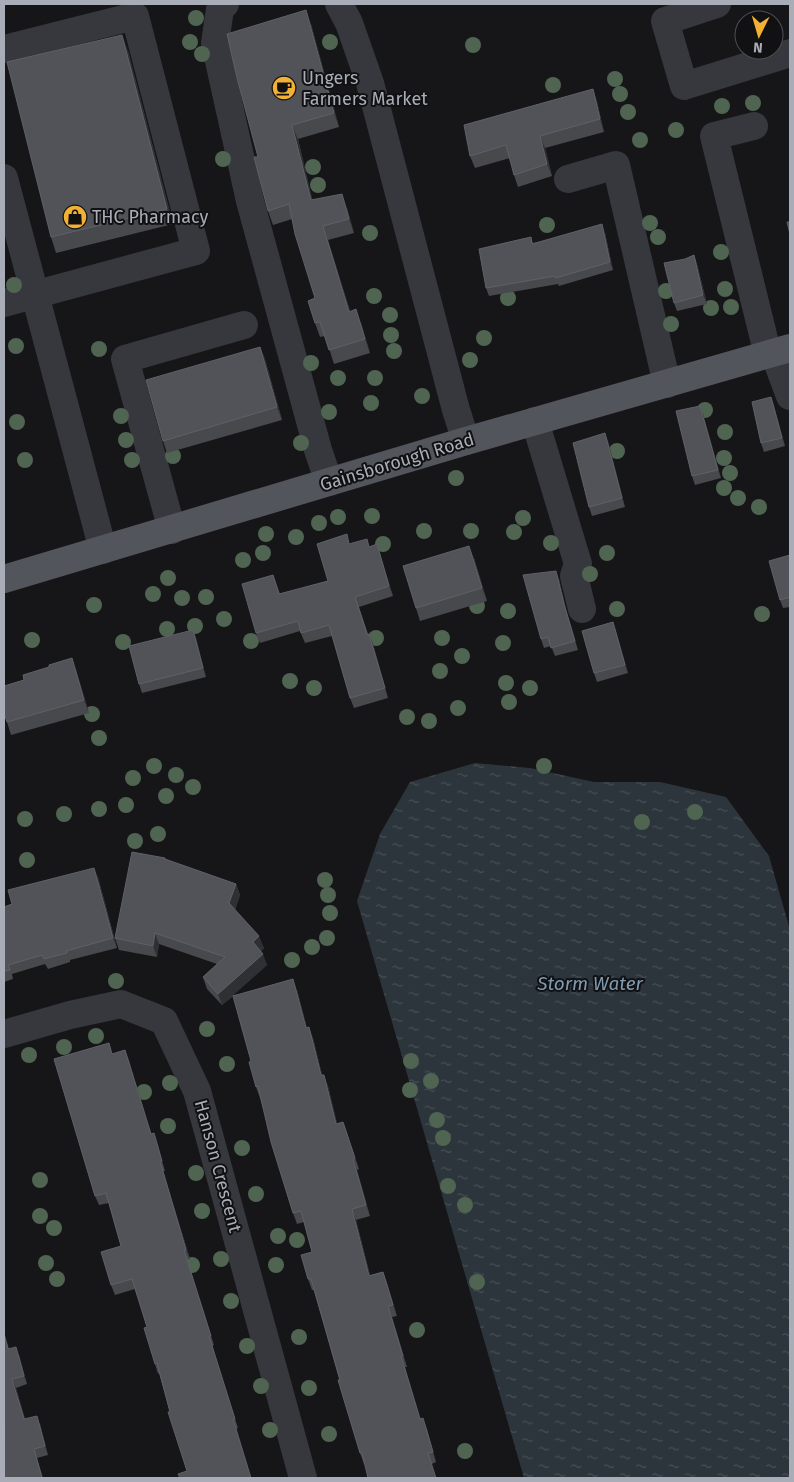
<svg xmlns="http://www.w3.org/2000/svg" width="794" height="1482" font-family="'Fira Sans',sans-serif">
	<defs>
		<pattern id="water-ripples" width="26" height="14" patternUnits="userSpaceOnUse" patternTransform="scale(1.25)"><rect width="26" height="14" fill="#2c353c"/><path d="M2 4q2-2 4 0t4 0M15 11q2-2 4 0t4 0" fill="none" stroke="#485056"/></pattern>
	</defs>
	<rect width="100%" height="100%" fill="#161618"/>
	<path fill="url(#water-ripples)" d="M 475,763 L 530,768 L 594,782 L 660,782 L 726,797 L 769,856 L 790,930 L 790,1478 L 524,1478 L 357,901 L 380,834 L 410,782 Z"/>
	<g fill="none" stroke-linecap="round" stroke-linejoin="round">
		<g stroke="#37383d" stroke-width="28">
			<path d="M 225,4 L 220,9 L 215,43 L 250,201 L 318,450 L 329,482"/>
			<path d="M 339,4 L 349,23 L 370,83 L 456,410 L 466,441"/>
			<path d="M 717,4 L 665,21 L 684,86 L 790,53"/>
			<path d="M 4,49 L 135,16 L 196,251 L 4,303"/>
			<path d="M 754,126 L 714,136 L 768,355"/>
			<path d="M 4,178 L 103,550"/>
			<path d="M 568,179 L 616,165 L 667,384"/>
			<path d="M 774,353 L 790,396"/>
			<path d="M 535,421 L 578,564 L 574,576 L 582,609"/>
			<path d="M 172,530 L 125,359 L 244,325"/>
			<path d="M 4,1034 L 70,1015 L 121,1004 L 164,1021 L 197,1091 L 303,1478"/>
		</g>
		<path stroke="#53555c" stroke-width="28" d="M 4,579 L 466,441 L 790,348"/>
	</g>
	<g fill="#506452">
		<circle cx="196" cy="18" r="8"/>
		<circle cx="190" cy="42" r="8"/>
		<circle cx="330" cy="42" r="8"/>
		<circle cx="473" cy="45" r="8"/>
		<circle cx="202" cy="54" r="8"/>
		<circle cx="615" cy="79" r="8"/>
		<circle cx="553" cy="85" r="8"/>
		<circle cx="620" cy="94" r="8"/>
		<circle cx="753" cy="103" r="8"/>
		<circle cx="722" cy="106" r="8"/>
		<circle cx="628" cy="112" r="8"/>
		<circle cx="676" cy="130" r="8"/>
		<circle cx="640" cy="140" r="8"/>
		<circle cx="223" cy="159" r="8"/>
		<circle cx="313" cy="167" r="8"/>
		<circle cx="318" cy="185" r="8"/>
		<circle cx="650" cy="223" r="8"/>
		<circle cx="547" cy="225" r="8"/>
		<circle cx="370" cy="233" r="8"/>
		<circle cx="658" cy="237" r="8"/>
		<circle cx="721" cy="252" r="8"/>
		<circle cx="14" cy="285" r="8"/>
		<circle cx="725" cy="289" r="8"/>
		<circle cx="666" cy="291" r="8"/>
		<circle cx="374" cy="296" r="8"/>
		<circle cx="508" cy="298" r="8"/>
		<circle cx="731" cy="307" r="8"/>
		<circle cx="711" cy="308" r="8"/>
		<circle cx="390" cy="315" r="8"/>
		<circle cx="671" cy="324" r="8"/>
		<circle cx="391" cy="335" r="8"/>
		<circle cx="484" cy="338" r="8"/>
		<circle cx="16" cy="346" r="8"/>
		<circle cx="99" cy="349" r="8"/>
		<circle cx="394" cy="351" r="8"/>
		<circle cx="470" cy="360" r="8"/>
		<circle cx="311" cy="363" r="8"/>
		<circle cx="338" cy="378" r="8"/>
		<circle cx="375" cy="378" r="8"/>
		<circle cx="422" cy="396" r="8"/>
		<circle cx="371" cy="403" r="8"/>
		<circle cx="705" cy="410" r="8"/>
		<circle cx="329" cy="412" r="8"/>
		<circle cx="121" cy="416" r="8"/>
		<circle cx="17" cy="422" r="8"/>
		<circle cx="725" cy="432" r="8"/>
		<circle cx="126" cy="440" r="8"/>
		<circle cx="301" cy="443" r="8"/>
		<circle cx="617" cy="451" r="8"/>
		<circle cx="173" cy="456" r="8"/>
		<circle cx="724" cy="458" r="8"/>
		<circle cx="25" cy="460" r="8"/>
		<circle cx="132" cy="460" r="8"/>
		<circle cx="730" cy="473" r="8"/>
		<circle cx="456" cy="478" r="8"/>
		<circle cx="724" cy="488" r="8"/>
		<circle cx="738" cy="498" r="8"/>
		<circle cx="759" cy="507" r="8"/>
		<circle cx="372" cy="516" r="8"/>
		<circle cx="338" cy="517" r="8"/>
		<circle cx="523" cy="518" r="8"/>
		<circle cx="319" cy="523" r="8"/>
		<circle cx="424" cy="531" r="8"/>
		<circle cx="471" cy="531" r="8"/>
		<circle cx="514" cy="532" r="8"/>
		<circle cx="266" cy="534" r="8"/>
		<circle cx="296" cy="537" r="8"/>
		<circle cx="551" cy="543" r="8"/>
		<circle cx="383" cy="544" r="8"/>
		<circle cx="263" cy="553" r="8"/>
		<circle cx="607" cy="553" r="8"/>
		<circle cx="243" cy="560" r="8"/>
		<circle cx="590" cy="574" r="8"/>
		<circle cx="168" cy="578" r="8"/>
		<circle cx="153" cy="594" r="8"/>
		<circle cx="206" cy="597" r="8"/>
		<circle cx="182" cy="598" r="8"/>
		<circle cx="94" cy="605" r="8"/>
		<circle cx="477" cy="606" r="8"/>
		<circle cx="617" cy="609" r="8"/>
		<circle cx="508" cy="611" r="8"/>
		<circle cx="762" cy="614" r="8"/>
		<circle cx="224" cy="619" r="8"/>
		<circle cx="195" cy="626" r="8"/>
		<circle cx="167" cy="629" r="8"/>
		<circle cx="376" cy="638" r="8"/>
		<circle cx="442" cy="638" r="8"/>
		<circle cx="32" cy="640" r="8"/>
		<circle cx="251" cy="641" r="8"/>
		<circle cx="123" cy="642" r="8"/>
		<circle cx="503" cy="643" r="8"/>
		<circle cx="462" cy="656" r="8"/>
		<circle cx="440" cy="671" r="8"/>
		<circle cx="290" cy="681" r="8"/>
		<circle cx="506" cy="683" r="8"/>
		<circle cx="314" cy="688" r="8"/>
		<circle cx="530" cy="688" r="8"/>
		<circle cx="509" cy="702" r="8"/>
		<circle cx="458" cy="708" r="8"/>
		<circle cx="92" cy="714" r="8"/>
		<circle cx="407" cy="717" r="8"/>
		<circle cx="429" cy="721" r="8"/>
		<circle cx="99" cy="738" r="8"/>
		<circle cx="154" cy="766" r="8"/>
		<circle cx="544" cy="766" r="8"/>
		<circle cx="176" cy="775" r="8"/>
		<circle cx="133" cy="778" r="8"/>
		<circle cx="193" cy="787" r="8"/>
		<circle cx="166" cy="796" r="8"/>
		<circle cx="126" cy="805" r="8"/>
		<circle cx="99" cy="809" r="8"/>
		<circle cx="695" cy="812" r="8"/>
		<circle cx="64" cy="814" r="8"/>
		<circle cx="25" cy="819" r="8"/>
		<circle cx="642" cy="822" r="8"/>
		<circle cx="158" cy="834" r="8"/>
		<circle cx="135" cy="841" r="8"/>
		<circle cx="27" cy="860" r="8"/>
		<circle cx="325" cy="880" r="8"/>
		<circle cx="328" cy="895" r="8"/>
		<circle cx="330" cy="913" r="8"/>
		<circle cx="327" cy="938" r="8"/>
		<circle cx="312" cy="947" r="8"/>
		<circle cx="292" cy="960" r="8"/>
		<circle cx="116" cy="981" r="8"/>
		<circle cx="207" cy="1029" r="8"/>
		<circle cx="96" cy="1036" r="8"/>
		<circle cx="64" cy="1047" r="8"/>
		<circle cx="29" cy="1055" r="8"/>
		<circle cx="411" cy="1061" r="8"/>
		<circle cx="227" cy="1064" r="8"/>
		<circle cx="431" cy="1081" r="8"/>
		<circle cx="170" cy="1083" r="8"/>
		<circle cx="410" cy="1090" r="8"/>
		<circle cx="144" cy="1092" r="8"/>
		<circle cx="437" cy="1120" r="8"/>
		<circle cx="168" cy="1126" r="8"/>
		<circle cx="443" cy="1138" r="8"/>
		<circle cx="242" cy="1148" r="8"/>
		<circle cx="196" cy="1173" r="8"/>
		<circle cx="40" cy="1180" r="8"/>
		<circle cx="448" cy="1186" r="8"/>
		<circle cx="256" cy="1194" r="8"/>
		<circle cx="465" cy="1205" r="8"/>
		<circle cx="202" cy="1211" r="8"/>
		<circle cx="40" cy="1216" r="8"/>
		<circle cx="54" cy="1228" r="8"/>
		<circle cx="278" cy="1236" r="8"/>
		<circle cx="297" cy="1240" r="8"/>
		<circle cx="221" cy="1259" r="8"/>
		<circle cx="46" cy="1263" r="8"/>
		<circle cx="192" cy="1265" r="8"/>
		<circle cx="276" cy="1265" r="8"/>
		<circle cx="57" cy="1279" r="8"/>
		<circle cx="477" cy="1282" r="8"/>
		<circle cx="231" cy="1301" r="8"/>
		<circle cx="417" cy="1330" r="8"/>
		<circle cx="299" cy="1337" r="8"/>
		<circle cx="247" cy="1346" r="8"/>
		<circle cx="261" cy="1386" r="8"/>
		<circle cx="309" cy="1388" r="8"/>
		<circle cx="270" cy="1430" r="8"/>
		<circle cx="329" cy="1434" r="8"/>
		<circle cx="465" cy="1451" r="8"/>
	</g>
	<g fill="#47494d">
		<path d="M 311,24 L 339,127 L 298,139 L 312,199 L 347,208 L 354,233 L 328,240 L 350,311 L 361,323 L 370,353 L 334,364 L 325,336 L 320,337 L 315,323 L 315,298 L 292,219 L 273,225 L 268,211 L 258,157 Z"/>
		<path d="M 128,51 L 173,224 L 56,253 L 51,237 Z"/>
		<path d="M 593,89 L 597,102 L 604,132 L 545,148 L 552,176 L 518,187 L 514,175 L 510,158 L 475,168 L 470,156 Z"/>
		<path d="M 605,233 L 613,270 L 559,286 L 558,284 L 489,296 L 486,288 L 531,237 L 533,243 Z"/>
		<path d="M 694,255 L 697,264 L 707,304 L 677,311 L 674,303 L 685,259 Z"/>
		<path d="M 260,347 L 265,359 L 282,420 L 167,453 L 163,441 Z"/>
		<path d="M 771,397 L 774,406 L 785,446 L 764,452 L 761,443 Z"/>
		<path d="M 703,414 L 721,478 L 695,485 L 692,476 Z"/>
		<path d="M 608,441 L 625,507 L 592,516 L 589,507 Z"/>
		<path d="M 350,544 L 369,547 L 380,554 L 393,596 L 359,607 L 368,634 L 373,644 L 388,698 L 354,708 L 350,698 L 332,636 L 305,643 L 300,631 L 260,643 L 256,633 L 273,575 L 280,594 L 328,581 Z"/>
		<path d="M 790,555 L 790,607 L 783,608 L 780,600 Z"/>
		<path d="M 474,558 L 487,601 L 420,621 L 416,608 Z"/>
		<path d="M 559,579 L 567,613 L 578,650 L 555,656 L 551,646 L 544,648 L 541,639 Z"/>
		<path d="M 613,622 L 628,673 L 597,682 L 594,673 Z"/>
		<path d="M 193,630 L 196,638 L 206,677 L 142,693 L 139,684 Z"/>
		<path d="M 49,667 L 76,670 L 89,713 L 11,735 L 7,722 L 24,680 Z"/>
		<path d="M 166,860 L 236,884 L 240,895 L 235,910 L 264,948 L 261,951 L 267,965 L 233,995 L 297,990 L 307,1028 L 313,1038 L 322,1075 L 328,1086 L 337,1124 L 343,1122 L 359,1169 L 357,1170 L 370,1216 L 356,1220 L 370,1275 L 383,1272 L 387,1283 L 397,1316 L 392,1317 L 407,1367 L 405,1367 L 420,1419 L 427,1429 L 436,1462 L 432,1464 L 364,1464 L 360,1453 L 314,1290 L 312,1290 L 308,1279 L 312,1252 L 304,1222 L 297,1224 L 293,1213 L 260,1098 L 256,1087 L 251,1061 L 233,996 L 222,1005 L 207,989 L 203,977 L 217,964 L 159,944 L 157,957 L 119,950 L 115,938 Z"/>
		<path d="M 98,877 L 117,948 L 70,960 L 70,962 L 48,969 L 45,964 L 12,974 L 13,979 L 4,982 L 4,907 Z"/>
		<path d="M 125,1050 L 151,1134 L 157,1143 L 165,1171 L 163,1171 L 190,1259 L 187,1260 L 214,1345 L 212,1346 L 238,1428 L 236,1429 L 187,1471 L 159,1373 L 158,1374 L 155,1364 L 147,1327 L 135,1289 L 115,1295 L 111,1285 L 121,1246 L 109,1203 L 99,1205 L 95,1196 L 113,1054 Z"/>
		<path d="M 4,1332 L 9,1349 L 19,1355 L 27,1384 L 16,1388 L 25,1419 L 40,1424 L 48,1455 L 37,1458 L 43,1478 L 4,1478 Z"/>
	</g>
	<g fill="#2f3033">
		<path d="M 306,10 L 311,24 L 339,127 L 334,113 Z"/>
		<path d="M 122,35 L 128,51 L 173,224 L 167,209 Z"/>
		<path d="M 593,89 L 597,102 L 604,132 L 600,119 Z"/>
		<path d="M 292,125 L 298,139 L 316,214 L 311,200 Z"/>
		<path d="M 540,136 L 545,148 L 552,176 L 547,164 Z"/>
		<path d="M 342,194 L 347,208 L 354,233 L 349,219 Z"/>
		<path d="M 602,224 L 605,233 L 613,270 L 610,262 Z"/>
		<path d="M 323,226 L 328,240 L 354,326 L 349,312 Z"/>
		<path d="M 694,255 L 697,264 L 707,304 L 703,295 Z"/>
		<path d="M 356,309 L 361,323 L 370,353 L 365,339 Z"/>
		<path d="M 260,347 L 265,359 L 282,420 L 277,407 Z"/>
		<path d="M 771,397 L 774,406 L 785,446 L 782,438 Z"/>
		<path d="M 700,406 L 703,414 L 721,478 L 718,470 Z"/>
		<path d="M 605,433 L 608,441 L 625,507 L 622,498 Z"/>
		<path d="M 377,544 L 380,554 L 393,596 L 389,586 Z"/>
		<path d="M 469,546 L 474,558 L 487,601 L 482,588 Z"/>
		<path d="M 556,571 L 559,579 L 567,613 L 578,650 L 564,604 Z"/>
		<path d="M 613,622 L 616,631 L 628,673 L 625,665 Z"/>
		<path d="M 193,630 L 196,638 L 206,677 L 203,668 Z"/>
		<path d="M 369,634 L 373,644 L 388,698 L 385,688 Z"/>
		<path d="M 72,658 L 76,670 L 89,713 L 84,700 Z"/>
		<path d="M 94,868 L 98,877 L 117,948 L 113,938 Z"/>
		<path d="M 236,884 L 240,895 L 233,915 L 229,903 Z"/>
		<path d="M 155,933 L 159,944 L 157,957 L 153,946 Z"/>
		<path d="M 259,936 L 264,948 L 257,954 L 253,942 Z"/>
		<path d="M 263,954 L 267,965 L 222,1005 L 218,994 Z"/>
		<path d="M 293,979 L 297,990 L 310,1039 L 306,1028 Z"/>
		<path d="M 309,1027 L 313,1038 L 325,1086 L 321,1075 Z"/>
		<path d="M 125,1050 L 129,1060 L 154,1144 L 151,1134 Z"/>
		<path d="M 324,1075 L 328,1086 L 340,1135 L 336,1124 Z"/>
		<path d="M 353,1159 L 357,1170 L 370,1216 L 366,1205 Z"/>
		<path d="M 160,1161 L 163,1171 L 190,1259 L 186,1250 Z"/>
		<path d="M 352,1209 L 356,1220 L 373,1287 L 369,1276 Z"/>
		<path d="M 383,1272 L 387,1283 L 397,1316 L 393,1305 Z"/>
		<path d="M 388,1306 L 392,1317 L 407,1367 L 403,1356 Z"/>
		<path d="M 16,1347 L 19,1355 L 27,1384 L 24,1376 Z"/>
		<path d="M 401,1356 L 405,1367 L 424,1430 L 420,1419 Z"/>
		<path d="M 12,1379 L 16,1388 L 27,1428 L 24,1419 Z"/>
		<path d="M 37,1416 L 40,1424 L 48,1455 L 45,1446 Z"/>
		<path d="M 423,1418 L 427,1429 L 436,1462 L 433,1452 Z"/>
	</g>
	<g fill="#525359" stroke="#5f6168">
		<path d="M 306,10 L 334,113 L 292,125 L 311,200 L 342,194 L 349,219 L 323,226 L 349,312 L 356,309 L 365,339 L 329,350 L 320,322 L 315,323 L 308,301 L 315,298 L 295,234 L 289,204 L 268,211 L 254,157 L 258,157 L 238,82 L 227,34 Z"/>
		<path d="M 122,35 L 167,209 L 51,237 L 7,62 Z"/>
		<path d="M 593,89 L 600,119 L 540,136 L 547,164 L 514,175 L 506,145 L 470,156 L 464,125 Z"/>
		<path d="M 787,222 L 790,222 L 790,234 Z"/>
		<path d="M 602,224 L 610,262 L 556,278 L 555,276 L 486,288 L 479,249 L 531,237 L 532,244 Z"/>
		<path d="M 694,255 L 703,295 L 674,303 L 664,263 L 685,259 Z"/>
		<path d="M 260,347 L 277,407 L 163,441 L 146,380 Z"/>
		<path d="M 771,397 L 782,438 L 761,443 L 752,402 Z"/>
		<path d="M 700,406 L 718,470 L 692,476 L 676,411 Z"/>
		<path d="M 605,433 L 622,498 L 589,507 L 573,443 Z"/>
		<path d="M 347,534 L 349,544 L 367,539 L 369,547 L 377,544 L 389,586 L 355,597 L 367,634 L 369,634 L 385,688 L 350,698 L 329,625 L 301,633 L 298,621 L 256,633 L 242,584 L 273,575 L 279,594 L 328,581 L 317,544 Z"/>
		<path d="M 469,546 L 482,588 L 416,608 L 403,566 Z"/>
		<path d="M 790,555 L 790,597 L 780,600 L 769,561 Z"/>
		<path d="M 556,571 L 564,604 L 575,641 L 551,648 L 548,637 L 541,639 L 523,575 Z"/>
		<path d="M 613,622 L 625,665 L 594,673 L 582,631 Z"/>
		<path d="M 193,630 L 203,668 L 139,684 L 129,646 Z"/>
		<path d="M 72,658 L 84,700 L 7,722 L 4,713 L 4,686 L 24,680 L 23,675 L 49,667 L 49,665 Z"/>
		<path d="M 132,852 L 165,858 L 165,859 L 236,884 L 229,903 L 259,936 L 253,942 L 263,954 L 218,994 L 203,977 L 225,957 L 155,933 L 153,946 L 115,938 Z"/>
		<path d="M 94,868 L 113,938 L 66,951 L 67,953 L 44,959 L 42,955 L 8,965 L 10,970 L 4,971 L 4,907 L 12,904 L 8,890 Z"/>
		<path d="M 293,979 L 306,1028 L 309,1027 L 321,1075 L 324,1075 L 336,1124 L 343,1122 L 355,1158 L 353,1159 L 366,1205 L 352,1209 L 369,1276 L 383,1272 L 393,1305 L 388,1306 L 403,1356 L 401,1356 L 420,1419 L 423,1418 L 433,1452 L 428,1453 L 436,1478 L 368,1478 L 362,1453 L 360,1453 L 338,1380 L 340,1380 L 311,1279 L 308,1279 L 301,1255 L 312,1252 L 301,1211 L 293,1213 L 271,1142 L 258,1086 L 256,1087 L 249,1062 L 251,1061 L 233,996 Z"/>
		<path d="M 109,1043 L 112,1054 L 125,1050 L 151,1134 L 154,1133 L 162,1161 L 160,1161 L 186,1250 L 184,1250 L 211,1336 L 209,1336 L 235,1419 L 233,1419 L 251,1478 L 180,1478 L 178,1474 L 187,1471 L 168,1412 L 170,1412 L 157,1363 L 155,1364 L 144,1328 L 147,1327 L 132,1279 L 111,1285 L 101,1252 L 121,1246 L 106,1193 L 95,1196 L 54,1059 Z"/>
		<path d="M 4,1334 L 8,1349 L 16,1347 L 24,1376 L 12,1379 L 24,1419 L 37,1416 L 45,1446 L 34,1449 L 42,1478 L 4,1478 L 4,1432 L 6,1432 L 4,1431 Z"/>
	</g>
	<defs>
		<g id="cafe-disc" transform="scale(1.25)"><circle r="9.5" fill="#f2b134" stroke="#111113"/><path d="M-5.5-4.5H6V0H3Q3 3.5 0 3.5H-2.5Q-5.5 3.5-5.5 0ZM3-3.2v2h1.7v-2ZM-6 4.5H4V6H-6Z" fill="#111"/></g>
		<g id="shop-disc" transform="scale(1.25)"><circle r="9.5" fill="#f2b134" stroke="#111113"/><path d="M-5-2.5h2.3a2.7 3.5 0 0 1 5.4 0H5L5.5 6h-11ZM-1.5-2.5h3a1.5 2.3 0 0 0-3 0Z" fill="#111"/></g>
	</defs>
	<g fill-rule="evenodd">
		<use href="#cafe-disc" x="284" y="88"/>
		<use href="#shop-disc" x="75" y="217"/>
	</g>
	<g text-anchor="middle" stroke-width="4" stroke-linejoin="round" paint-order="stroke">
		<g font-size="18" fill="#a8adb8" stroke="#111113" text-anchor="start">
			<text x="302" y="84">Ungers<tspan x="302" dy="21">Farmers Market</tspan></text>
			<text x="92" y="223">THC Pharmacy</text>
		</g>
		<g font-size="18" fill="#a8adb8" stroke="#111113">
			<text transform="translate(397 462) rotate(-17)" y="6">Gainsborough Road</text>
			<text transform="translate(218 1166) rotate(75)" y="6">Hanson Crescent</text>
		</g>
		<g font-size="19" font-style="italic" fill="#7f9bb3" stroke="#111113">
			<text x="590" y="990">Storm Water</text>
		</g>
	</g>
	<rect width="794" height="1482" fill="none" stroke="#a8adb8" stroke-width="10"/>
	<g transform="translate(759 35) rotate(185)"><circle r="24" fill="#111113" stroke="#4d4f55"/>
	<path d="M0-4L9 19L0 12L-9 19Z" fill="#f2b134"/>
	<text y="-8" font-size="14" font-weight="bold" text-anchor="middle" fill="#a8adb8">N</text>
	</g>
</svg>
